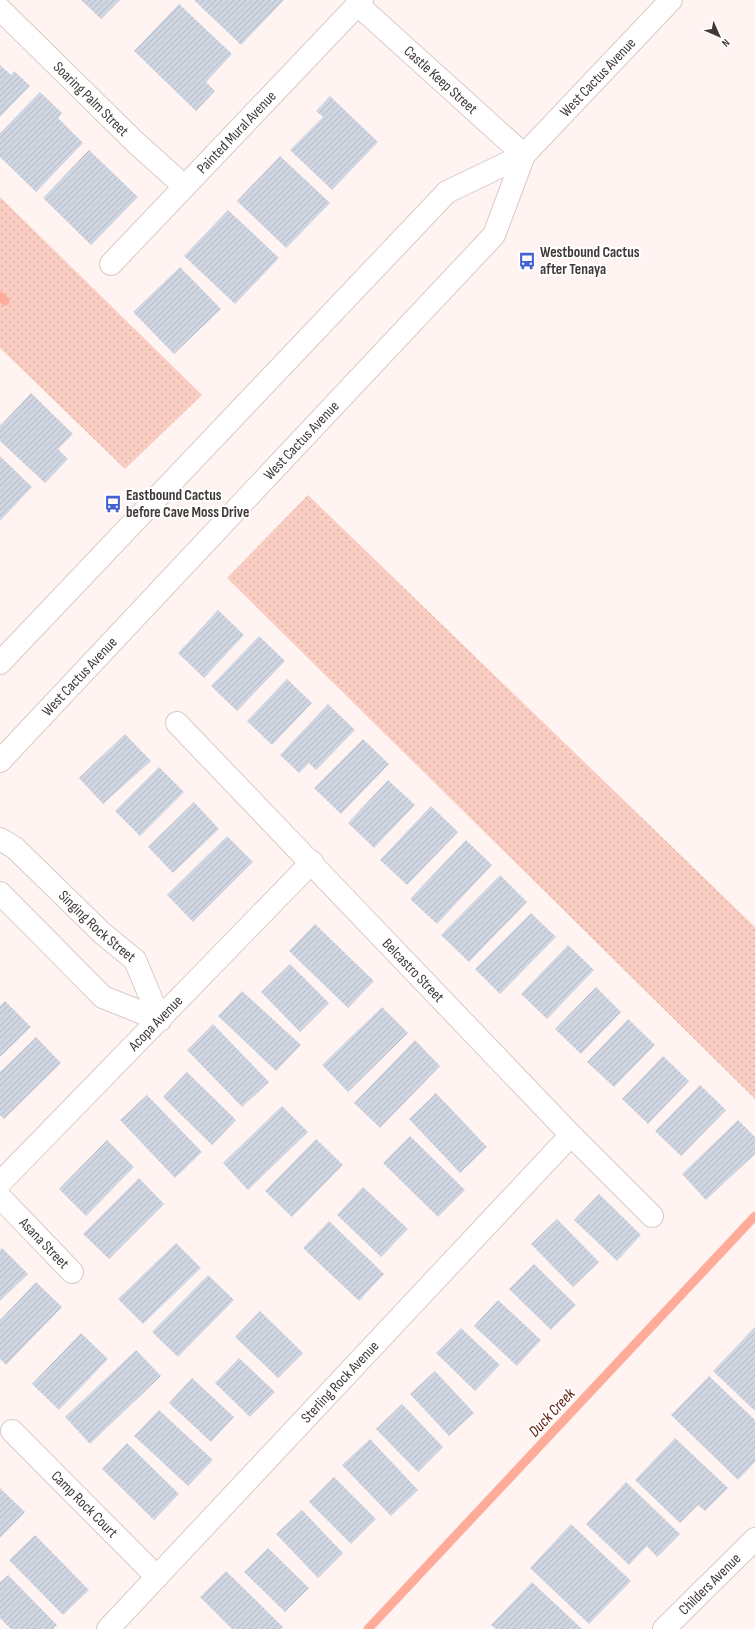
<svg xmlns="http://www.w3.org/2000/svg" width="755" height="1629" font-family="'Sofia Sans Condensed',sans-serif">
	<defs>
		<pattern id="garden-dots" width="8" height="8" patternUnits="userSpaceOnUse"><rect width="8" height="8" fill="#f9cdc2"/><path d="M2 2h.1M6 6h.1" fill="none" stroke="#d6b1a7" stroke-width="1.8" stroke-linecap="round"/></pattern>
		<pattern id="building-hatch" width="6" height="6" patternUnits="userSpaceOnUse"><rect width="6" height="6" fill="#d0d5e2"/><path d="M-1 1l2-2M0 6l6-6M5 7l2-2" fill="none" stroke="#b4b8c3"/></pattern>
	</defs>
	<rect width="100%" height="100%" fill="#fff4f2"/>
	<g fill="url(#garden-dots)">
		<path d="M 0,197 L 202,395 L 125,469 L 0,348 Z"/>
		<path d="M 308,495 L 755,927 L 755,1099 L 227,578 Z"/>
	</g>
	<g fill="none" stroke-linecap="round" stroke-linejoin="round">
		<g stroke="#feac99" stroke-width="9">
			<path d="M 0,296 L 5,301"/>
			<path d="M 368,1629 L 755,1216"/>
		</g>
	</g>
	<g fill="url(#building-hatch)">
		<path d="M 81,0 L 120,0 L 101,19 Z"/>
		<path d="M 194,0 L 284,0 L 241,45 Z"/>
		<path d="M 179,4 L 232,54 L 206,82 L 215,91 L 196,111 L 134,51 Z"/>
		<path d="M 0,65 L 11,75 L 14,71 L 30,86 L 0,117 Z"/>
		<path d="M 40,92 L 62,113 L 58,118 L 83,143 L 36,192 L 0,157 L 0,133 Z"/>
		<path d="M 330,96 L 378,142 L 332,190 L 290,150 L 323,117 L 316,111 Z"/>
		<path d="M 89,150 L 138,197 L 91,245 L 43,198 Z"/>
		<path d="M 280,156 L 330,203 L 286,248 L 237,201 Z"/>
		<path d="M 228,210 L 279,258 L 235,304 L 184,256 Z"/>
		<path d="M 180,267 L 221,309 L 174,354 L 133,312 Z"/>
		<path d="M 31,393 L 73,434 L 58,449 L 68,459 L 45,483 L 0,441 L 0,426 Z"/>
		<path d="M 0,456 L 32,487 L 0,521 Z"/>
		<path d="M 218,610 L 244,635 L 204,678 L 178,653 Z"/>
		<path d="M 259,636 L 285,661 L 237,711 L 211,686 Z"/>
		<path d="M 287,679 L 312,703 L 272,745 L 247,721 Z"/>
		<path d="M 328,704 L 355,730 L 316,770 L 309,763 L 299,773 L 280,755 Z"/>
		<path d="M 125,734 L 151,761 L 103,804 L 79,778 Z"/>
		<path d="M 363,739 L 389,764 L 341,814 L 314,788 Z"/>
		<path d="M 159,767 L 184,792 L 140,836 L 115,811 Z"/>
		<path d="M 388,780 L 415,805 L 374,848 L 348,823 Z"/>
		<path d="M 194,802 L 219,829 L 173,873 L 148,847 Z"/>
		<path d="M 431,806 L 458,832 L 407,885 L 380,860 Z"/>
		<path d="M 227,836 L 253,862 L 193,922 L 167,895 Z"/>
		<path d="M 466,840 L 492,865 L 437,924 L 410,899 Z"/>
		<path d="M 500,875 L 527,902 L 469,962 L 441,935 Z"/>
		<path d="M 531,913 L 556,937 L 500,994 L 475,969 Z"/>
		<path d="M 315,924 L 374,981 L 348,1008 L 289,951 Z"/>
		<path d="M 568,945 L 594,970 L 547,1019 L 521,994 Z"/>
		<path d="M 290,964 L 329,1003 L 300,1032 L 261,992 Z"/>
		<path d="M 596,987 L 621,1012 L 581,1054 L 555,1029 Z"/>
		<path d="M 242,991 L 301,1045 L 276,1071 L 218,1016 Z"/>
		<path d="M 5,1001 L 31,1027 L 0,1057 L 0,1006 Z"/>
		<path d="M 382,1007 L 408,1033 L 348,1092 L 322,1065 Z"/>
		<path d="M 628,1019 L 655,1045 L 614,1087 L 587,1062 Z"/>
		<path d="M 213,1024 L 269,1082 L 242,1107 L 187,1050 Z"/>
		<path d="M 36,1037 L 61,1063 L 4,1119 L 0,1115 L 0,1072 Z"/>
		<path d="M 415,1040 L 440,1066 L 380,1128 L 354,1103 Z"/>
		<path d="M 663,1056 L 689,1081 L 648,1124 L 622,1099 Z"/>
		<path d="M 187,1072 L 236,1120 L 212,1145 L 163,1097 Z"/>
		<path d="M 700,1085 L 726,1110 L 681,1156 L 655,1131 Z"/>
		<path d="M 436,1093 L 487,1147 L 460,1173 L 409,1119 Z"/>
		<path d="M 147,1095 L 202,1152 L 175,1178 L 120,1120 Z"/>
		<path d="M 282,1106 L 308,1132 L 248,1190 L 223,1163 Z"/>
		<path d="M 738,1120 L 755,1137 L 755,1154 L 706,1200 L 682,1174 Z"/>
		<path d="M 410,1136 L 465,1190 L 438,1217 L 383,1163 Z"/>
		<path d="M 316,1139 L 343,1165 L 292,1217 L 265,1191 Z"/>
		<path d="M 107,1140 L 134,1167 L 86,1216 L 59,1189 Z"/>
		<path d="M 139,1178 L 164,1204 L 109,1259 L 83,1234 Z"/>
		<path d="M 363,1187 L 408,1229 L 381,1257 L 337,1215 Z"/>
		<path d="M 599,1194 L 641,1235 L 617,1261 L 574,1220 Z"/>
		<path d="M 557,1219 L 599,1262 L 573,1287 L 531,1244 Z"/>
		<path d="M 329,1221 L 384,1274 L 359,1301 L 303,1248 Z"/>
		<path d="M 176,1243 L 201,1268 L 143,1324 L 118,1299 Z"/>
		<path d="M 2,1248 L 28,1274 L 0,1301 L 0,1250 Z"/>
		<path d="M 534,1264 L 576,1305 L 551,1330 L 509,1289 Z"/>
		<path d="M 208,1275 L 234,1300 L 178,1357 L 152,1332 Z"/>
		<path d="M 36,1282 L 62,1307 L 6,1365 L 0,1359 L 0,1320 Z"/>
		<path d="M 498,1300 L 541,1340 L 517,1366 L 474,1326 Z"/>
		<path d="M 260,1311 L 303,1353 L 278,1378 L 235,1337 Z"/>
		<path d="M 755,1327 L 755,1411 L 713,1371 Z"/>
		<path d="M 461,1328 L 500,1365 L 475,1391 L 436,1353 Z"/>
		<path d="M 81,1333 L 108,1359 L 59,1410 L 32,1384 Z"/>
		<path d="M 136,1350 L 161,1376 L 90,1444 L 65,1417 Z"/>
		<path d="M 239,1358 L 275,1392 L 250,1417 L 215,1383 Z"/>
		<path d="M 435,1371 L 474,1413 L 449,1436 L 410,1394 Z"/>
		<path d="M 709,1376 L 755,1420 L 755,1462 L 738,1480 L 671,1415 Z"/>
		<path d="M 192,1378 L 234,1417 L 211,1442 L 169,1403 Z"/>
		<path d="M 402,1404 L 443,1447 L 418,1472 L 376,1429 Z"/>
		<path d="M 159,1410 L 213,1460 L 188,1486 L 134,1436 Z"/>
		<path d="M 675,1438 L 728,1488 L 705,1511 L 698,1505 L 680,1523 L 635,1480 Z"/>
		<path d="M 370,1439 L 418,1490 L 391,1516 L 342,1465 Z"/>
		<path d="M 127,1443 L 179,1494 L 154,1520 L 102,1469 Z"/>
		<path d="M 334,1477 L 376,1519 L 351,1544 L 309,1502 Z"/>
		<path d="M 626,1482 L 680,1534 L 657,1557 L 647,1546 L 629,1565 L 586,1524 Z"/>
		<path d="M 0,1488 L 25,1512 L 0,1538 Z"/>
		<path d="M 302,1510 L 343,1553 L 318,1578 L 276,1534 Z"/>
		<path d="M 571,1524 L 631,1581 L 589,1624 L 530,1568 Z"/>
		<path d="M 35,1535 L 89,1590 L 63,1615 L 9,1560 Z"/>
		<path d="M 268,1548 L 309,1588 L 285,1612 L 244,1572 Z"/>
		<path d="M 226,1571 L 283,1627 L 281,1629 L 232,1629 L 200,1597 Z"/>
		<path d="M 8,1575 L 57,1625 L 53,1629 L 11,1629 L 0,1618 L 0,1582 Z"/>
		<path d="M 532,1582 L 582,1629 L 496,1629 L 491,1625 Z"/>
	</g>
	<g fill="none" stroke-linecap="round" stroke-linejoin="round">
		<g stroke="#dacac6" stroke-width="24">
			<g id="minor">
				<path id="s1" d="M 357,4 L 524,155"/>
				<path id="s2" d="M 0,9 L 136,143 L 184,186"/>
				<path id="s3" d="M 111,264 L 362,0"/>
				<path id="s4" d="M 177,723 L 571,1135 L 652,1216"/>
				<path id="s5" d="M 0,839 L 15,848 L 102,933 L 135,960 L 160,1020"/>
				<path d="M 0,893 L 103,997 L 160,1020"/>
				<path id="s6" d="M 0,1183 L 312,862"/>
				<path id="s7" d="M 0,1197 L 72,1272"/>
				<path id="s8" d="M 12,1431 L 157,1577"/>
				<path id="s9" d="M 108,1629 L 571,1135"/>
				<path id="s10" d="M 664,1629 L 755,1539"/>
			</g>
		</g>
		<g stroke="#dacac6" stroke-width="24">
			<g id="secondary">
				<path id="s11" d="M 0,663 L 447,192 L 524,155 L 671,0"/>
				<path id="s12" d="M 0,761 L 494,235 L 524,155"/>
			</g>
		</g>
		<use href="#minor" stroke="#fff" stroke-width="22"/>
		<use href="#secondary" stroke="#fff" stroke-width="22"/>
	</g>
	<defs>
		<g id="bus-bare" transform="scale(1.38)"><path d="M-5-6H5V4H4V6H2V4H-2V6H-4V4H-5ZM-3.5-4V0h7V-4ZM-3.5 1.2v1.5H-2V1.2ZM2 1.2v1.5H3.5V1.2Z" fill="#4460d3" stroke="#fff" stroke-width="2.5" paint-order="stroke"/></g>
	</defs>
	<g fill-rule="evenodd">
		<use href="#bus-bare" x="527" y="261"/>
		<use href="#bus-bare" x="113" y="504"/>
	</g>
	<g text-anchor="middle" stroke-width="4" stroke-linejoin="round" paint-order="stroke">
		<g font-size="15" fill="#403938" stroke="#fff">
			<text dy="5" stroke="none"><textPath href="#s11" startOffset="842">West Cactus Avenue</textPath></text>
			<text dy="5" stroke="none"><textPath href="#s1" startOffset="113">Castle Keep Street</textPath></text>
			<text dy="5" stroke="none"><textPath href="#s2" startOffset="128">Soaring Palm Street</textPath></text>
			<text dy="5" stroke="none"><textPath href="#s3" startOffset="182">Painted Mural Avenue</textPath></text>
			<text dy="5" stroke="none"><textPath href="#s12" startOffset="440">West Cactus Avenue</textPath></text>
			<text dy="5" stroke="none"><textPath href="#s12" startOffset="116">West Cactus Avenue</textPath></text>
			<text dy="5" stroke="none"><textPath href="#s5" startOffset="131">Singing Rock Street</textPath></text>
			<text dy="5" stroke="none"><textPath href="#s4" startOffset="342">Belcastro Street</textPath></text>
			<text dy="5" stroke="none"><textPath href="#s6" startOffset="223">Acopa Avenue</textPath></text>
			<text dy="5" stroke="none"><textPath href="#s7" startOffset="64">Asana Street</textPath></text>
			<text dy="5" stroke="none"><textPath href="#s9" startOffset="339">Sterling Rock Avenue</textPath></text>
			<text dy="5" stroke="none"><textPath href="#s8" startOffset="103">Camp Rock Court</textPath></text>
			<text dy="5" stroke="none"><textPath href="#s10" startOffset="64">Childers Avenue</textPath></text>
		</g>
		<g font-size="15" font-weight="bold" fill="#403938" stroke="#fff" text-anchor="start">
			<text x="540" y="257">Westbound Cactus<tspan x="540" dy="17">after Tenaya</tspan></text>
			<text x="126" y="500">Eastbound Cactus<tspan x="126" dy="17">before Cave Moss Drive</tspan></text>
		</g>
		<g font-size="16" font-style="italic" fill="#5c1607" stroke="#fff">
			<text transform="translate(551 1412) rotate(-47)" y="6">Duck Creek</text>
		</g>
	</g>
	<g transform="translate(719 36) rotate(135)" stroke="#ffffff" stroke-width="3" paint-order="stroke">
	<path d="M0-3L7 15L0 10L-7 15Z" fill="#403938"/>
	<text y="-6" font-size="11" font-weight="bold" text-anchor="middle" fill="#403938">N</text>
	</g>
</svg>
